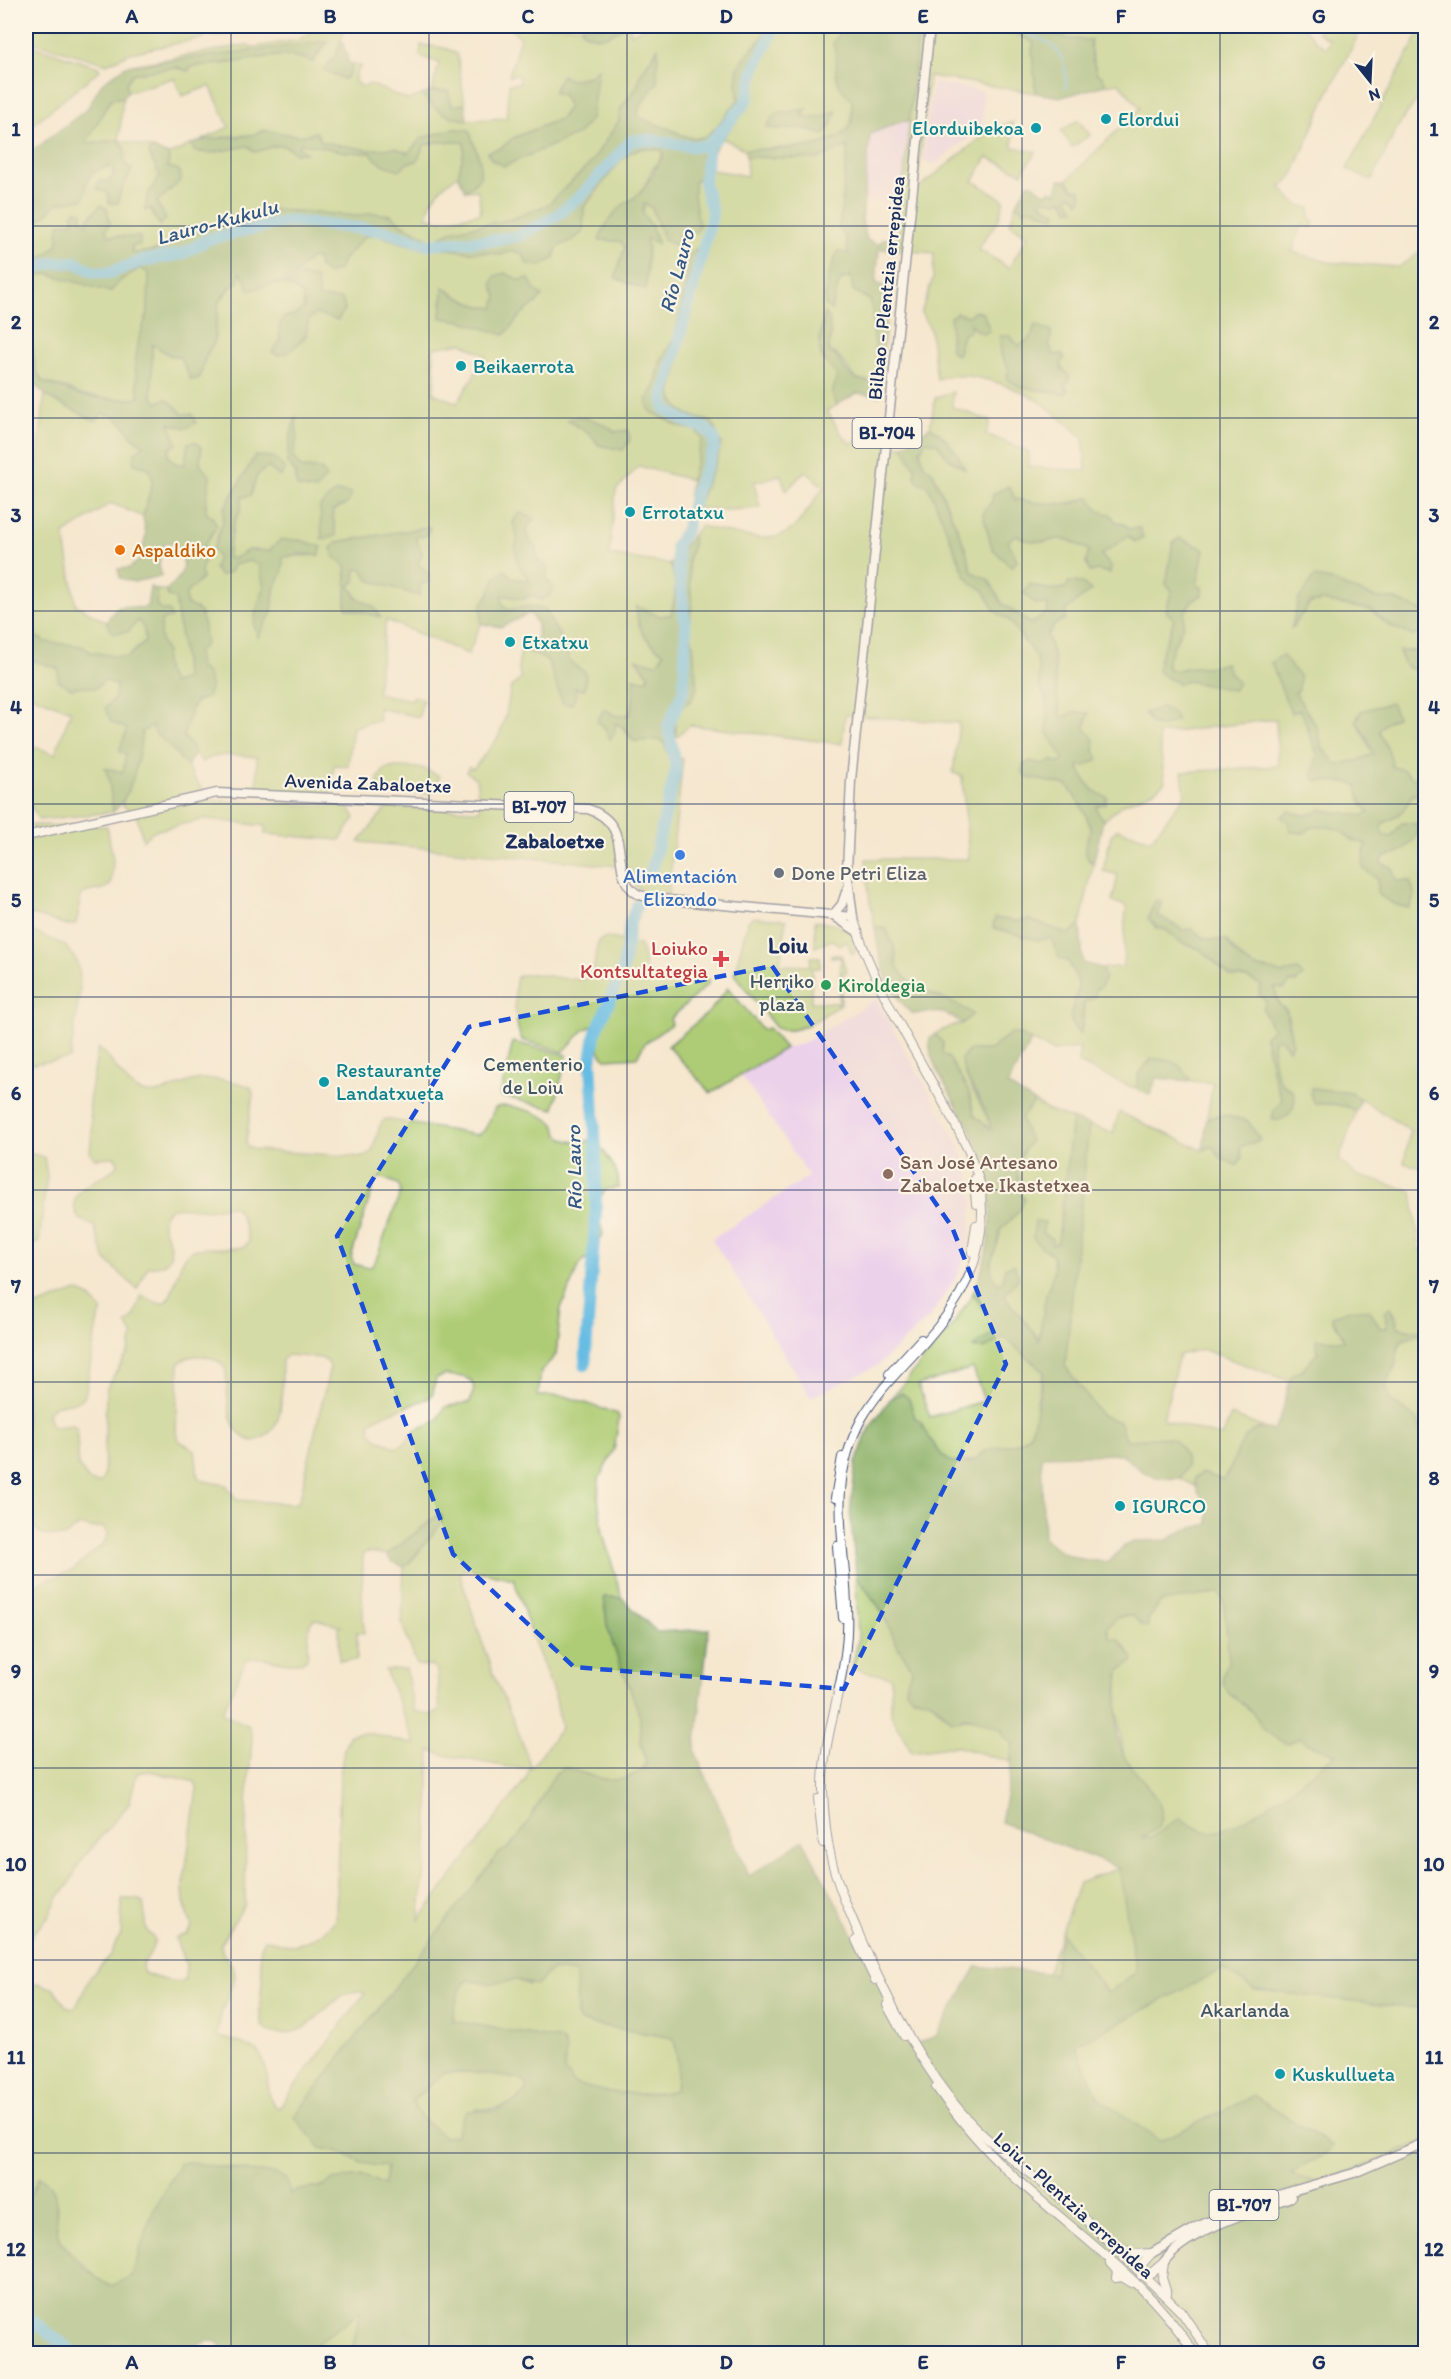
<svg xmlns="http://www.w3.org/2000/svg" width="1451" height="2379" font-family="Itim,sans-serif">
	<rect width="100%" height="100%" fill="#fcf5e5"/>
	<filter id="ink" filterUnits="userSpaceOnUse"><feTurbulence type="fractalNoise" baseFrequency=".0167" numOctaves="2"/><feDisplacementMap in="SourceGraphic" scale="12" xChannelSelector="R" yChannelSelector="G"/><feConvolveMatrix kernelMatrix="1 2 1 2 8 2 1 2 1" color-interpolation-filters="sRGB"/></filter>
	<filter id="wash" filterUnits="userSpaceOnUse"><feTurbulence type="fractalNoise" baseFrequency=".008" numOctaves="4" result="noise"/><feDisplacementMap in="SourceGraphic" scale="24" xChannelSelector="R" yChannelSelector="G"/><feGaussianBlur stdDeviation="1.35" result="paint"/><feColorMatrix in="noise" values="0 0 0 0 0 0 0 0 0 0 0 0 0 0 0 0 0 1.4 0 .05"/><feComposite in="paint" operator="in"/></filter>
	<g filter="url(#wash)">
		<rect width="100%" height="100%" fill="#f6e7cf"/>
		<g fill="#ecd1ea">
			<path d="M 933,83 L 983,91 L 983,126 L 938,162 L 929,164 L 923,160 Z"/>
			<path d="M 902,121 L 909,122 L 903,204 L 864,201 L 870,133 Z"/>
			<path d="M 876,999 L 958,1143 L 969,1172 L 973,1202 L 968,1250 L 958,1275 L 929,1318 L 877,1366 L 811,1397 L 712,1239 L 809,1176 L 741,1075 L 785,1048 L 804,1043 Z"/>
		</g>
		<g fill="#aecc74" stroke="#647e69" stroke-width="1.5" fill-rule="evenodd">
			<path d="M 26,26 L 202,26 L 204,38 L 130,53 L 107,64 L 26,40 Z"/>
			<path d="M 207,26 L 271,26 L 213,36 L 209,34 Z"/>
			<path d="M 319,26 L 346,26 L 336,55 L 325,70 L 344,79 L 350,73 L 352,64 L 361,66 L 356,73 L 355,82 L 363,87 L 370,84 L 408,100 L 422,95 C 449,126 468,120 506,118 L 509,84 L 521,83 L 517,75 L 509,76 L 520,37 L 508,26 L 581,26 L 583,32 C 602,42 609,34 626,26 L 631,26 L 630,34 L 646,26 L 768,26 C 762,44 745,51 738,68 C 735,76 739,91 738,101 C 722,115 712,147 684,136 C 680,135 676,131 672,130 C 659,125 648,123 637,115 L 643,101 L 657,83 L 657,49 L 640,75 L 638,85 L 619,111 L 619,121 L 590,164 L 547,206 L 512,219 L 455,230 L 440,237 L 437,248 C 449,248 460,251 471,252 C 483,253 490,251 500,255 L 512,251 L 523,254 L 527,264 L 541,266 L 554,258 C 556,246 560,245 570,241 C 575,240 579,234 583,232 L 584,207 L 621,160 L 631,152 L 643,148 L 663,150 C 663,159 657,163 652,170 C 647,179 646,187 638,194 C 619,211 610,213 599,240 L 620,241 L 625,247 L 615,278 L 646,290 L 648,249 L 647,238 L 657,242 L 651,225 L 643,214 L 644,202 L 652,208 L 664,240 L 674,244 L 683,234 L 696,232 L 699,226 L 694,196 L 694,182 L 707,169 L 747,176 L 746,157 L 818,158 L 848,146 L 839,229 L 846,238 L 848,254 L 838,252 C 830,270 825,285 825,305 L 831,309 L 840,280 L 852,276 L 853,290 L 871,301 L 877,369 L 872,382 L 856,379 L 836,354 L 827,351 L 831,335 L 829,319 L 824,314 C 823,327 814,351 825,361 C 830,367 833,369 837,376 L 832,394 L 837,405 L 827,411 L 842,435 L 852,444 L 875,424 L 873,444 L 903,446 L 915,468 L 915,476 L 920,483 L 926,483 L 932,494 L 965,575 L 973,585 L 983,589 L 995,611 L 1009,620 L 1036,657 L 1039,669 L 1039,686 L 1046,698 L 1048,713 L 1047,731 L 1065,759 L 1059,764 L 1052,760 L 1043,765 L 1031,761 L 1023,765 L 1023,773 L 1029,778 L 1067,785 C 1077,799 1086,812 1091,829 C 1086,841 1082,849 1090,862 L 1094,861 L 1080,925 L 1068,934 L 1030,920 L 1015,921 L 995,918 L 993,927 L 1037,940 L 1051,938 L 1059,957 L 1068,961 C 1071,968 1077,977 1078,984 C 1080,1000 1059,1020 1080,1033 L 1083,1024 L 1084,1003 L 1094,997 L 1096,988 L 1101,987 L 1105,977 L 1102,968 L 1123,967 L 1126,905 L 1112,902 L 1118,875 L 1103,871 L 1111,835 L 1118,829 L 1151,840 L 1185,795 L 1182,772 L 1278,766 L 1276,719 L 1158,734 L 1165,782 L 1154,791 L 1123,804 L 1103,821 L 1097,811 L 1097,805 L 1105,804 L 1107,797 C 1091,793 1083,780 1078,765 L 1085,766 L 1098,759 L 1094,751 C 1096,740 1092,735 1084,729 L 1089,713 L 1074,712 L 1065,717 L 1061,717 L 1056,688 L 1054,658 L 1047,635 L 1055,624 L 1065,619 L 1066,610 L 1091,590 L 1082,583 L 1069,582 L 1066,588 C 1052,591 1043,589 1030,584 L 1024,593 L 1035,604 L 1047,603 L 1048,612 L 1032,624 L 1002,603 L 989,581 L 972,572 L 964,544 L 933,472 L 924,465 L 920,451 L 926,441 L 937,443 L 949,459 L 964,468 C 956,451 947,437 930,427 L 935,398 L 953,392 L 952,407 L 990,421 L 986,434 L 1029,452 L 1029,467 L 1086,471 L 1083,438 C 1067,425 1050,406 1032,397 C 1004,383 967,369 937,379 L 930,329 L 921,313 L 933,278 L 934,253 L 897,250 L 919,26 L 995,26 C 1008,34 1022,35 1034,43 L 1032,50 L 1036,93 L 929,76 L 917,189 L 992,129 L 1013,122 L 1013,147 L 1036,152 L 1022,173 L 987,157 L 973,181 L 1004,200 L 999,219 L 978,249 L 1009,268 L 1028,236 L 1010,224 L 1016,204 L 1024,210 L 1030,208 L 1054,217 L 1057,213 L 1039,202 L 1043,199 L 1057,202 L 1063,199 L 1068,209 L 1074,209 L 1067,198 L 1071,195 L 1076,196 L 1079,202 L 1082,199 L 1081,190 L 1073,189 L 1067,180 L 1140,108 L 1119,83 L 1106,85 L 1102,76 L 1097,74 L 1090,48 L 1090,40 L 1069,39 L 1027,26 L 1302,26 L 1317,42 L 1326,48 L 1330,40 L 1317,32 L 1322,26 L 1363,26 L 1327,95 L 1293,174 L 1281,188 C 1290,198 1295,206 1310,208 L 1310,217 L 1314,224 L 1310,228 L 1302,225 L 1292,252 L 1328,262 L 1399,267 L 1425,248 L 1425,612 L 1394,599 L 1376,598 L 1326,579 L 1315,577 L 1299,599 L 1292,627 L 1310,603 L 1322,601 L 1371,610 L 1388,625 L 1413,636 L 1425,632 L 1425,658 L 1415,651 L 1399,652 L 1406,667 L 1425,672 L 1425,776 L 1413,778 L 1402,769 L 1391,768 C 1392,753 1384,745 1379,731 L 1384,724 L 1397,717 L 1391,703 L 1361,711 L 1356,720 L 1373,754 L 1359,760 L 1337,765 L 1322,748 L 1317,727 L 1295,693 L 1299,690 L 1299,677 L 1282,656 L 1271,663 L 1291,712 L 1301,709 L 1317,754 L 1313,774 L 1314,780 C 1329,783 1343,779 1357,785 L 1360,800 L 1369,813 L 1361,816 C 1348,812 1335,814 1321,809 C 1310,817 1301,816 1289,811 L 1282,817 L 1288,822 L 1292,831 L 1304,833 L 1312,827 L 1329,827 L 1340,830 L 1352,840 L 1367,844 L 1364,852 L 1363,868 L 1377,879 L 1379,895 L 1394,904 L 1409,908 L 1415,895 L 1410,881 L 1396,881 L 1392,868 L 1381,863 L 1384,856 C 1400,855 1407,847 1417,836 L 1418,824 L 1402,823 L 1391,837 L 1382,836 L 1382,824 C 1398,817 1405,810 1412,795 L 1425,794 L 1425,1169 L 1404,1163 L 1410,1130 L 1351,1093 L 1312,1088 L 1310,1094 L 1315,1103 L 1346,1106 L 1356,1111 L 1339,1160 L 1356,1175 L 1412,1191 L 1420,1250 L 1425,1249 L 1425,1333 L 1398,1327 L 1396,1317 L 1390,1309 L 1385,1312 L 1387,1328 L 1380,1328 L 1370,1311 C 1358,1307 1343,1311 1332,1317 L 1334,1324 L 1341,1330 L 1344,1341 L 1316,1339 L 1318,1352 L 1302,1371 L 1293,1374 L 1290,1381 L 1202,1349 L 1179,1355 L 1163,1420 L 1222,1437 L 1231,1415 L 1262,1427 C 1232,1440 1241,1460 1222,1480 L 1202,1474 L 1195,1477 L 1195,1486 L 1180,1478 L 1187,1466 C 1179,1424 1158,1441 1128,1440 L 1122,1433 L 1120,1422 L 1101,1416 L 1065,1366 L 1089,1125 L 1113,1133 L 1119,1112 L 1202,1150 L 1212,1146 L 1221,1158 L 1236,1165 L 1242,1158 L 1240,1147 L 1260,1140 L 1248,1121 L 1223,1115 L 1207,1118 L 1213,1083 L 1191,1081 C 1179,1062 1174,1060 1151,1059 L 1139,1073 L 1136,1089 L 1078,1063 L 1080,1048 L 1053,1051 L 1020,1035 L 1011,1033 L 990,1050 L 970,1050 L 961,1059 C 965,1084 985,1106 992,1131 L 974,1115 L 969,1092 L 949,1058 L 942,1053 L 943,1043 L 935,1034 L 953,1025 L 962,1024 L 972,1014 C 950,995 915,996 898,968 C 895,964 897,956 895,950 C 892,943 889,936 886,929 L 875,927 L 869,895 L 866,859 L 969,859 L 962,776 L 953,773 L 959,723 L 845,715 L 842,744 L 690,725 L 676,737 L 675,716 L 683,705 L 691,701 L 697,688 L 693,645 L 689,625 L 692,604 L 688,561 L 693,544 L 692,536 L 700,526 C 726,531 769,548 792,529 C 803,520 815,499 824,487 L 805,471 L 786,491 L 781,475 L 754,482 L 760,508 L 726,510 L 696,508 L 717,459 L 721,443 L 712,422 C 694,417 677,414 671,394 L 688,322 L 687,304 L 697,257 L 696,250 L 686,257 L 689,267 L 675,337 L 660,363 L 655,387 L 646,400 L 650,411 L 680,427 L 695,430 L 702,439 L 691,480 L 639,466 L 616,490 L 609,555 L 670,564 C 677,582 676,595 671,615 L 659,616 L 636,607 C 638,631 644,640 664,653 L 657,664 L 637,660 L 649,675 L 646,681 L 634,678 C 632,692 636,702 628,715 L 616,716 L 604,710 L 597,721 L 605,728 L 610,739 L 614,734 L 615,723 L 621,725 L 633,741 L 660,740 L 664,743 L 669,757 L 683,759 L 668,895 C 642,892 636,894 628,867 L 359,842 L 387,807 L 480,810 L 476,779 L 466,771 L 469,767 L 473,769 L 498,738 L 506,715 L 511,687 L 521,679 L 518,667 L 521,651 L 531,652 L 548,661 L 563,704 L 572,704 L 577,693 L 575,686 L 584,689 L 586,682 L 585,672 C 557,657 573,654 562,639 C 555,628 550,622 546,610 L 529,606 L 508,611 L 502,603 L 502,595 L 512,595 L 523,599 L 533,595 L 541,600 L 549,596 L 554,588 L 547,579 L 547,567 L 537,560 L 537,548 L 532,545 L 525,531 L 534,519 L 519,513 L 513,522 L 518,540 L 515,548 L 518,564 L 531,582 L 512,578 L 505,570 L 496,577 L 490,592 L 482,604 L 481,624 L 468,654 L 386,620 L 377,693 L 412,700 L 413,696 L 423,699 L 419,717 L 378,708 L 379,721 L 373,721 L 353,728 L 348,766 L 334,765 L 330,794 L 257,790 L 257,757 C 239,755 219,752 202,762 C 195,755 190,745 183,736 L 191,709 L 196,701 L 207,698 L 210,687 L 208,674 L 199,667 L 198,651 L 205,644 C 202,625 208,610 186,605 L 186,593 L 202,579 L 201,570 L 205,559 L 203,548 L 216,526 L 213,518 L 206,513 L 206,503 L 210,476 C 200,467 198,462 202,448 L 196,442 L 188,443 L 185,465 L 174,463 L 168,455 L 170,448 L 177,444 L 168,423 L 186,428 L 196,422 L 192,414 L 182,414 L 178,408 L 165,399 L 157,403 L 152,396 L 152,343 L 169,355 L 180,357 L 191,380 L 200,378 L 206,355 L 214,343 L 219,301 C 226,295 230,287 238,281 L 239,272 L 246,280 L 249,291 C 270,283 286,278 304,296 L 304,308 L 294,315 L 284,318 L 279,326 L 280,342 L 272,352 L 278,355 L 289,352 L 306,336 L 308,320 L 316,314 L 338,319 L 345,309 L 342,299 L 319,298 L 316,278 L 293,275 L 311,258 L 317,259 L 319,267 L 327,274 L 339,270 L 342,261 L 365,236 L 377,235 L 424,249 L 426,237 L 403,225 L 391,215 L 373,213 L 357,216 L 267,209 L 253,210 L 240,219 L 213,224 L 202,232 L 190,232 C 175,246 152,253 132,253 L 132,246 L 139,244 L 140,237 L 108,236 L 106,229 L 110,222 L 107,209 L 101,205 L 89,218 L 87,224 L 82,220 L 82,212 L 76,210 L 73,214 L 74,222 L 59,224 L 58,244 L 47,254 L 26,264 L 26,221 L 41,219 L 57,203 L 83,199 C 87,194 85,192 86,186 C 88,172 100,168 112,166 L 114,175 L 108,182 L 99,180 L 97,189 L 109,193 L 109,203 L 118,203 L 120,193 L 132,169 L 127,167 L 124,160 L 125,149 L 119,140 L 86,143 L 111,99 L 123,97 L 119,140 L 151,148 L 149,154 L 160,176 L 147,196 L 145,210 L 151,208 L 153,215 L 160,224 L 166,219 L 157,202 L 181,180 L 179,170 L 168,167 L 169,155 L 192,144 L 194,151 L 210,153 L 248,146 L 255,152 C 273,148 281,139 295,153 L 305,153 L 298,147 L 301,143 L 347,152 L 371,153 C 378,164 388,166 399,169 L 407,163 L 417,161 L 424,145 L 437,142 L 464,142 L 464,151 L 458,175 L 442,187 L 431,202 L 427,216 L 441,221 L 481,213 L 478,190 L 466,191 L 480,177 L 480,161 L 469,130 L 453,129 L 422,138 L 408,153 L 396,148 L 369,150 L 322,142 L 316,132 L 302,137 L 263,130 L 253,135 L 226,136 L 211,141 L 202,140 L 229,127 L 210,86 L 182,96 L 174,78 L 128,92 L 126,84 L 132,74 C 150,69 171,65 188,71 L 191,67 C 204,64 216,65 229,63 C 257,59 285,50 313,62 L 328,42 L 126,66 L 247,45 L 254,47 L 298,40 ZM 598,69 L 591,119 L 578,134 L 504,166 L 492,160 L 487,152 L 501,148 L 513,138 L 560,119 L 569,107 L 563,95 L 553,92 L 562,75 L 570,80 L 590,76 ZM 505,273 L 519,280 L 529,279 L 535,290 L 542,296 C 537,304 531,306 524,312 C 517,318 511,328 504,335 L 462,321 L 441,317 L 443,287 C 460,298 474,307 495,308 L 497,296 L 492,284 L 495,276 ZM 975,311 L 983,313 L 989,330 L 984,334 L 974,329 L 971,321 L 970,330 L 963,335 L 957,355 L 952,352 C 947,340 953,329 950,317 L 957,313 L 968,316 ZM 1035,325 L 1051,331 L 1050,347 L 1054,355 L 1061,354 L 1065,358 L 1060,362 L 1062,369 L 1069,375 L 1069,382 L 1064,385 L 1068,390 L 1065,394 L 1020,387 L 1007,379 L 1009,369 L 1001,355 L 1000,337 L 1010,337 L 1019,347 L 1031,337 ZM 462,343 L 486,356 L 457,403 L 433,393 L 435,379 L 433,348 ZM 578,417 C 593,419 603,422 615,432 L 628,430 L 630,440 L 623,450 L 599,445 L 589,433 L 568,421 ZM 296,418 L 297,436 L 293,458 L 301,468 L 321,469 L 325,477 L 316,490 L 297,487 L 295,472 L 287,463 L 290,438 ZM 255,456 L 273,457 L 285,469 L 280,477 L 268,467 L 257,475 L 251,495 L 242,497 L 240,512 L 234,522 L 227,557 L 233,559 L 249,550 L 269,551 L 280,540 L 299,540 L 322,547 L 319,555 L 283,557 L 282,573 L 274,589 L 272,612 L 258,637 C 248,612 263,608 264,589 C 264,582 260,572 259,565 L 249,561 L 234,565 L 230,572 L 220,576 L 214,568 L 218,558 L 213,549 L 223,522 L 224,509 ZM 1009,486 L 1015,499 C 1043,504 1063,508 1090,497 C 1095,508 1098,513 1110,514 L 1116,522 L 1124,524 L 1129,529 L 1140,528 L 1143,537 L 1135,542 L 1128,536 L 1101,555 L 1111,566 L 1110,573 L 1097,570 L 1090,572 L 1086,562 L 1089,550 L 1069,540 L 1058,539 L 1044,542 L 1027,540 L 1016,535 L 1008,541 L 1017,560 L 1012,567 L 992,548 L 983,514 L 993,501 L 993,494 ZM 335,492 L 351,494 L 348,503 L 332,510 L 336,536 L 323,539 L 320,506 ZM 430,527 L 427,535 L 415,537 L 422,552 L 418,564 L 428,573 L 430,582 L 420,584 L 419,596 L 369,580 L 362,569 L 356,569 L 355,582 L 349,584 L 357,598 L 374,607 L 380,616 L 346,608 L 346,565 L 334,556 L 331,549 L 337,542 ZM 1179,538 L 1204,549 L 1197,585 L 1202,587 L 1202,595 L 1192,601 L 1185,612 L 1183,625 L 1168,659 L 1168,669 L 1176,671 C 1194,663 1207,671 1225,663 L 1229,672 L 1237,682 L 1233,690 L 1187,681 L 1179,684 C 1172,678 1164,678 1159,671 C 1159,653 1170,637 1174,619 L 1166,611 L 1172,590 L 1166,584 L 1173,543 ZM 1161,707 L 1173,713 L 1177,720 L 1161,727 L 1151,724 L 1144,713 ZM 1156,900 L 1162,902 L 1157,915 L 1183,930 L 1193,929 C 1202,940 1211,942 1226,939 C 1232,949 1246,965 1257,968 C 1266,970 1272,968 1280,974 L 1298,970 L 1303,976 L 1296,982 L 1290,982 L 1284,989 L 1274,987 L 1279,1004 L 1287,1011 L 1292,1043 L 1289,1049 L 1281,1039 L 1274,1039 C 1272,1051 1273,1075 1282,1084 C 1286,1088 1291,1087 1293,1093 C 1299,1107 1286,1122 1272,1120 L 1274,1109 L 1282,1102 L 1273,1074 L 1265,1037 L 1273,1030 L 1263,1009 L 1266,1002 L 1259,994 L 1261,985 L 1247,978 L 1230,976 L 1200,949 L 1182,943 L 1166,930 L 1157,928 L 1148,918 Z"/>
			<path d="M 779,26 L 848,26 L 838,34 C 839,65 829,74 852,100 L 851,125 L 842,135 L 818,146 L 745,150 L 722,138 L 742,115 L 760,67 ZM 807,110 L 801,116 L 820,118 L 836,112 L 824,135 L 802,128 L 778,129 Z"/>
			<path d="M 1423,26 L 1426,26 L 1425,88 L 1397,128 L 1373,178 L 1369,180 L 1347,169 Z"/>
			<path d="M 26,44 L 98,67 L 100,70 L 26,130 Z"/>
			<path d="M 421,45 L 445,48 L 457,54 L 465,104 L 452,106 L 448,91 L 432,91 L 439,63 L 420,56 Z"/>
			<path d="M 1078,120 L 1090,135 L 1072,147 L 1061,131 Z"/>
			<path d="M 140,268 L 149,273 L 148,312 L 139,339 L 135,365 L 139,398 L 128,400 L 81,395 L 66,388 L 43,382 L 36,371 L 31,342 L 26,341 L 26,279 L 30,276 L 49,274 L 110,292 L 121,280 Z"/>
			<path d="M 45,392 L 51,399 L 96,421 L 101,413 C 128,417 124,435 144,446 L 134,464 L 149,468 L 153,480 L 143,517 L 111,503 L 64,534 L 76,605 L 107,622 L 113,634 L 138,619 L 144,629 L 145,642 L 126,658 L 91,652 L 81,646 L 46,642 L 35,636 L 26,625 L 26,565 Z"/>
			<path d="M 158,590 L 166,590 L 168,596 L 175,597 L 184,659 L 185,679 L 173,684 C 166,673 163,664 166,651 C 159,640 159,633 162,620 L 171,617 L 160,610 L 156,604 Z"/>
			<path d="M 26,658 L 60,669 L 71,688 L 82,686 L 96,688 L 105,680 L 116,684 L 116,698 L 128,728 L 119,751 L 126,754 L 123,772 L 105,768 L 109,779 L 113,812 L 39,820 L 26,798 L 26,744 L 55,754 L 71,711 L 26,693 Z"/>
			<path d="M 152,725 L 157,735 L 167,743 L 187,766 L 209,801 L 348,806 L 355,818 L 340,840 L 265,834 L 265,826 L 205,819 L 154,831 L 143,840 L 137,816 L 122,805 L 139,753 L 142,732 Z"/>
			<path d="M 396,767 L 422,768 L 440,776 L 430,794 L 377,793 L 378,778 L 385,769 Z"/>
			<path d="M 31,825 L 107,826 L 113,860 L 111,884 C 103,893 91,888 81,895 L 77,921 L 74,925 L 67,925 L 26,913 L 26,843 L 35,838 L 35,831 Z"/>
			<path d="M 753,917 L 786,920 L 780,965 L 810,966 L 811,957 L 820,957 L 820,968 L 812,968 L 811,1002 L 839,1003 L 841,958 L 831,957 L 831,955 L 841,955 L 847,973 L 842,973 L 841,1004 C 824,1014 797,1038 776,1028 L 734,974 L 748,921 Z"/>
			<path d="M 815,921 L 837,925 L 851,932 L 855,942 L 855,953 L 852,954 L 847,942 L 839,945 L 832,940 L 815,947 Z"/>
			<path d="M 26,929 L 65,945 L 76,960 L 79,970 L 80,990 L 70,1058 L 26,1065 Z"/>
			<path d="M 607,937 L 639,945 L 643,952 L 645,969 L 649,974 L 673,981 L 705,977 L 708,979 L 708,984 L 670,1019 L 672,1024 L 645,1043 L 637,1057 L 606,1059 C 595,1051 599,1043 598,1031 L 594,1026 L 585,1029 L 563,1052 L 522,1040 C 515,1028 513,990 517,977 C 535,968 565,983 586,979 L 593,972 L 598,941 Z"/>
			<path d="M 728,988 L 763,1030 L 768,1028 L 785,1048 L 711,1093 L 668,1046 L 710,1011 Z"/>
			<path d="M 513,1042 L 567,1055 L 554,1109 L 500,1096 Z"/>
			<path d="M 98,1048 C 114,1059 120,1079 136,1089 C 155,1101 177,1084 195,1080 C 211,1077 236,1081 251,1087 L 253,1094 L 246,1142 L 248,1147 L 255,1150 L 364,1157 L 372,1152 L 380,1125 L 385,1119 L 477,1135 L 484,1131 L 495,1108 C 507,1101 542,1114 552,1122 C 556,1125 556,1131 559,1135 C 568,1144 584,1143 594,1139 L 598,1142 C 605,1155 622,1172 618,1188 L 607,1189 C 593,1202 599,1219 603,1234 L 591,1260 L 585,1259 L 579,1266 L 561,1308 L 556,1355 L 541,1371 L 538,1396 L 565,1396 L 618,1414 L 619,1418 L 614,1450 L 599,1479 L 598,1498 L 603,1534 L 622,1598 L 605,1597 C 603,1624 617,1646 622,1672 L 626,1677 L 640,1716 L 641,1743 L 646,1761 L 642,1771 L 616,1782 L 602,1779 L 564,1767 L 556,1773 L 521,1834 L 502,1853 L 294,2117 L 321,2148 L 341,2152 L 362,2163 L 388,2167 L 384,2185 L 362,2176 L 333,2180 L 324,2186 L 295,2191 L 290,2194 L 247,2170 L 205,2165 L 179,2164 L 150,2219 L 132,2276 L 112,2286 C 97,2283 62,2248 58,2233 C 55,2224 57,2213 57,2204 L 33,2186 L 32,2192 L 26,2199 L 26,1996 L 37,1983 L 54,1989 L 66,2006 L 73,2008 L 77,2005 L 91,1976 L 111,1955 L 116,1942 L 121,1935 L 122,1899 L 137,1899 L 143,1902 L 147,1931 L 155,1940 L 150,1954 L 142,1965 L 143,1972 C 151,1977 176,1984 185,1981 L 186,1965 L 175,1938 L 187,1934 L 192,1926 L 184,1902 L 183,1888 L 197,1788 L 195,1782 L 149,1771 L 137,1773 L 129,1804 L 80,1862 L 68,1886 L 58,1897 L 48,1918 L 33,1933 L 26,1945 L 26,1588 L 73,1570 L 104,1543 L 108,1534 L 103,1527 L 90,1528 L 80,1525 L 64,1537 L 42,1535 L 26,1519 L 26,1310 L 77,1291 L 88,1296 L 102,1310 L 97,1324 L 85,1396 L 79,1401 L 54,1406 L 48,1413 L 50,1422 L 53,1427 L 73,1425 L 77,1428 L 78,1465 L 89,1481 L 99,1483 L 102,1481 L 104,1475 L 106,1392 L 108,1385 L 128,1353 L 133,1336 L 126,1324 L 134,1317 L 142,1295 L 157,1303 L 164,1303 C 180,1290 174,1255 197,1249 C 212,1246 229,1250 244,1247 L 249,1241 L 241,1216 L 234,1206 C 225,1205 216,1209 206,1210 C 195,1210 172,1202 165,1214 C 155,1229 182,1249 165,1263 C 160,1267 153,1265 147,1268 L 137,1289 L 105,1259 L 94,1226 L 79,1219 C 58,1184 112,1180 118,1163 L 115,1157 L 95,1158 L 90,1153 L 92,1129 L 89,1102 ZM 380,1177 L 398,1184 L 401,1191 L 376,1260 L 371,1267 L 365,1267 L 354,1264 L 351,1257 L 375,1181 ZM 288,1355 L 321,1358 L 328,1362 L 330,1367 L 300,1498 L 298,1502 L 292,1504 L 237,1500 L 226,1485 L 204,1481 L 198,1477 L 195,1450 L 178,1440 L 176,1430 L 179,1364 C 189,1350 221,1355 226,1371 C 228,1392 225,1436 253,1441 C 290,1434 280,1386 282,1360 ZM 446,1375 L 464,1377 L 472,1381 L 474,1389 L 470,1402 L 445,1407 L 437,1421 L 414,1430 L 405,1443 L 396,1448 L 376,1438 L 370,1432 L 370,1423 L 376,1418 L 429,1398 L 433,1393 L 436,1378 ZM 438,1515 L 441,1515 C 431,1533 421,1555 404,1567 L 402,1624 L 417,1665 L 432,1666 L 437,1670 L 440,1711 L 431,1715 L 414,1711 L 406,1669 L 385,1670 L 415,1744 C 393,1743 369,1726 349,1736 L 344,1749 L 340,1775 L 336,1918 C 328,1932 306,1945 289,1945 C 281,1945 274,1939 265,1940 C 257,1949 261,1964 262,1975 C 263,1990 257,2007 261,2021 C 262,2028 267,2032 274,2033 C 318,2041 331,1981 365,1993 L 279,2108 C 260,2100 277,2063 252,2048 C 242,2042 228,2040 217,2036 L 221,2014 L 235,1977 L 234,1969 L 222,1952 L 221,1943 L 245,1904 L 246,1817 L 252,1738 L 249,1726 L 222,1713 L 246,1660 C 264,1652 287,1670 306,1660 C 311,1648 305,1634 311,1622 L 315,1619 L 341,1626 L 339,1627 L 339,1660 L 357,1660 L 357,1632 L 364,1633 L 362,1592 L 363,1554 L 368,1552 L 387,1555 ZM 463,1570 L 478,1571 L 514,1579 L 530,1631 L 556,1699 L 561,1728 L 531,1768 L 520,1736 L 492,1672 L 460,1575 ZM 430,1750 L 444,1755 L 508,1767 L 530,1768 L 525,1780 L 419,1920 L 427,1848 Z"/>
			<path d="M 1034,1102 L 1047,1110 L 1072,1119 L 1058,1242 L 1051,1246 L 1036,1222 L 1041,1247 L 1053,1255 L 1054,1272 L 1046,1295 L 1038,1342 L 1033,1331 L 1004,1296 L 1008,1289 L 1003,1281 L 996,1284 C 982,1258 999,1256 1000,1230 L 1019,1211 L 1018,1190 L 1021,1181 L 1017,1172 L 1019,1159 L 1030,1141 L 1020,1119 Z"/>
			<path d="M 33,1154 L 44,1157 L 47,1176 L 39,1242 L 26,1247 L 26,1155 Z"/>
			<path d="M 973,1293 L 998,1329 L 974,1347 L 984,1349 L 1004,1337 L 1044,1372 L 1037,1399 L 1034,1425 L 1029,1434 L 1019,1443 L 985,1451 L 975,1460 L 952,1463 L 944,1459 L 915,1418 L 909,1399 L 891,1398 L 951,1328 ZM 973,1368 L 984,1401 L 930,1417 L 918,1385 Z"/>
			<path d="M 1417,1334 L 1425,1334 L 1425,1473 L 1422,1470 L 1419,1458 L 1425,1442 L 1417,1419 L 1390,1400 L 1386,1385 C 1389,1378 1395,1370 1396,1363 C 1400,1343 1396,1343 1417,1334 Z"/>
			<path d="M 856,1575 L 881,1610 L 899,1649 L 913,1669 L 907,1681 L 912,1697 L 926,1697 L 952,1721 C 968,1714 986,1721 1002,1729 L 1003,1736 L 1013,1743 L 1010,1762 L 956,1746 L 912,1752 L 891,1715 L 891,1677 L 852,1669 L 858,1640 Z"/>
			<path d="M 1219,1592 L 1224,1603 L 1230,1663 L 1224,1671 L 1228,1693 L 1253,1712 L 1263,1728 L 1300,1738 L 1425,1732 L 1425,2141 L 1392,2158 L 1175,2226 L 992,2129 L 1079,1883 L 1169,1849 L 1179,1818 L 1151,1838 L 1141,1838 L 1160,1806 L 1124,1757 L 1117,1709 L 1119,1671 L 1134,1660 L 1110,1638 L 1107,1628 C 1115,1617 1120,1615 1133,1616 L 1143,1626 L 1148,1626 L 1148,1620 L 1160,1602 L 1192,1596 L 1213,1595 Z"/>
			<path d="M 552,1970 L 577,1973 L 577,2015 L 580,2022 L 674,2038 L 678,2065 L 676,2090 C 657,2096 590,2095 573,2083 C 569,2081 566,2076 564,2073 L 565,2045 L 561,2040 L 453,2021 C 455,2006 456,1989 468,1980 L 482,1983 L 517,1980 L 529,1985 Z"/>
			<path d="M 467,2072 L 520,2079 L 526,2083 L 526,2091 C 513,2108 494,2110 475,2109 L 455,2136 L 445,2137 C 433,2129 415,2116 413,2101 L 442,2073 Z"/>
			<path d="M 360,2311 L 352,2353 L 308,2354 L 312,2347 Z"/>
		</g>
		<g fill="#8ab066" stroke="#527062" stroke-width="1.5" fill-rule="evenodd">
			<path d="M 581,26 L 626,26 C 609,35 601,42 583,32 Z"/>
			<path d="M 768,26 L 779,26 L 760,67 L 749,106 L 716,146 L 707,169 L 694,182 L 694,196 L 699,226 L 696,232 L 683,234 L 674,245 L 664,240 L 652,208 L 644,203 L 643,214 L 651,225 L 657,243 L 647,238 L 646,290 L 615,278 L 625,247 L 620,241 L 599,240 C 604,226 612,214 624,204 C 629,201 635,198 640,193 C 648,185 655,167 663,156 L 662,150 L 643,148 L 631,152 L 621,160 L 584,207 L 583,232 C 579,234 575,240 571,241 C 560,245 556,246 554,258 L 541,266 L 527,264 L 523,254 L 512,251 L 500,255 C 490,251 483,253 471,252 C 459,251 449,248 437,248 L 440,237 L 455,230 L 512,219 L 547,205 L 590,164 L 619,121 L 619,111 L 638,85 L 640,75 L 658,48 L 657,83 L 643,101 L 637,115 C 648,123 659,125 672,130 C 676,132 680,135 684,136 C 712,147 722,115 738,101 C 739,91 735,76 738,68 C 745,51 762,44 768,26 Z"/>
			<path d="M 848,26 L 919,26 L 909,122 L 902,121 L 870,134 L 862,221 L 867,240 L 879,245 L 883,239 L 900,239 L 897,250 L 879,249 L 876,283 L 889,288 L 880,396 L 857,393 L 837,405 L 832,394 L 837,376 C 833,368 830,367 825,361 C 814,350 823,327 824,313 L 829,318 L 831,336 L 828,351 C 841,356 843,373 856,379 C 860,381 867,381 872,382 L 877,369 L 871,301 L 853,290 L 851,276 L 840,280 L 831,310 L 825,305 C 825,285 830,270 838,251 L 848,254 L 846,238 L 839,229 L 848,146 L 818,159 L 746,157 L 745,150 C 771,148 840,153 851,123 C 854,116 852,108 852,100 C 848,95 841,90 839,84 C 832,68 841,62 833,44 L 838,34 Z"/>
			<path d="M 995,26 L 1027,26 L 1069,39 L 1091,40 C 1089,51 1093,64 1097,74 L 1102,76 L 1106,85 L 1062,97 L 1036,93 L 1032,50 L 1034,43 C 1022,34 1008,34 995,26 Z"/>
			<path d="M 329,41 L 319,51 L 313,62 C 286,50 258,59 229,63 C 217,65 204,64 191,67 L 188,71 L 177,67 L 132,74 L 126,84 L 128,92 L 123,97 L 111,99 L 86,143 L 119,140 L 125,150 L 124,159 L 127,167 L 132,169 L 120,193 L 118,203 L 109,203 L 108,193 L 97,189 L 99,180 L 108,182 L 114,175 L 112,166 C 100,168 88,173 86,186 C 85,192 87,194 83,199 L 58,203 L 41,219 L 26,221 L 26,156 L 87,109 L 102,83 L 126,66 Z"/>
			<path d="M 342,41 L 349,63 L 352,64 L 350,73 L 344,79 L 324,70 L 336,55 Z"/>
			<path d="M 598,68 L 591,119 L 578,134 L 504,166 L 492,160 L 487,152 L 501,148 L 513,138 L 560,119 L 569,107 L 563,95 L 553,92 L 562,75 L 570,80 L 590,76 Z"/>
			<path d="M 432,91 L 448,91 L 452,106 L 465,104 L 467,120 C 447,118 435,110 422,95 Z"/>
			<path d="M 807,109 L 802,116 L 820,118 L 836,111 L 833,121 L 824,135 L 802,128 L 778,129 L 766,127 L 775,114 Z"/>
			<path d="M 453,129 L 469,130 L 480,161 L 480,177 L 466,191 L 458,175 L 464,152 L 464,142 L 437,142 L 424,145 L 417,161 L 407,163 L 400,170 C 387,166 378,164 371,153 L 347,152 L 301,143 L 298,147 L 306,153 L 295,153 C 281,139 272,148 255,152 L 248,146 L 210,153 L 194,151 L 192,144 C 210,136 232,139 252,135 C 257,134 261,131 265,131 C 287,130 292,141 316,132 L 322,142 L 369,150 L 396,148 L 408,153 L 422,138 Z"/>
			<path d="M 151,148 L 169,155 L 168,167 L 179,170 L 181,180 L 157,202 L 166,219 L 160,225 L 153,215 L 151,208 L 145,211 L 147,196 L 160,176 L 149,153 Z"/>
			<path d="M 1059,180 L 1067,180 L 1073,189 L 1081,190 L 1082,199 L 1079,202 L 1075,196 L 1071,195 L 1067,198 L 1075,209 L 1068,209 L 1063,199 L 1057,202 L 1043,199 L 1040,203 L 1057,213 L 1054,217 L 1030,208 L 1024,210 L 1016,204 L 1028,184 L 1033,184 L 1046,194 L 1050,190 L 1056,193 Z"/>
			<path d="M 101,205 L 107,209 L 110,223 L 106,229 L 108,236 L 140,237 L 140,245 L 132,246 L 132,253 C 152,253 176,246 190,232 L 202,232 L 213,224 L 240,219 L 253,210 L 267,209 L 357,216 L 373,213 L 391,215 L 403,225 L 426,237 L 424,249 L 377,235 L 365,236 L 342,261 L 339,270 L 327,274 L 319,267 L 317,259 L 311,258 L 294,275 L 316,278 L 319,298 L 342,299 L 345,309 L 338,320 L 316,314 L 308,320 L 306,336 L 289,352 L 278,355 L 272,352 L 280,342 L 279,326 L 284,317 L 294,315 L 304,308 L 303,296 C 286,278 270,283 249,291 L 246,280 L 240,273 L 238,281 L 228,289 L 219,301 L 214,343 L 206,355 L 200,378 L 191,380 L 180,357 L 170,355 L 152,344 L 152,396 L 157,403 L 165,399 L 171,402 L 182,414 L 192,414 L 196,423 L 186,428 L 169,423 L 177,444 L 170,448 L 168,455 L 174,463 L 185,465 L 188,443 L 196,442 L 202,448 C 198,462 200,467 210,476 L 206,503 L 206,513 L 213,518 L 217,526 L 203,548 L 205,559 L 201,570 L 202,579 L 186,593 L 186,604 C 208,611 202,624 206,644 L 198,651 L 199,667 L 208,674 L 210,687 L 207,698 L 196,701 L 191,709 L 183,736 L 193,748 L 194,755 L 187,766 L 167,743 L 157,735 L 152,726 L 142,732 C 139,757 133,795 113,812 L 109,779 L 105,768 L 123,772 L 126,754 L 119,751 L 127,729 L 111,722 L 105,708 L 115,698 L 116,685 L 105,680 L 96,688 L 82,686 L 71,688 L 58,680 L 59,669 L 26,658 L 26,625 L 35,636 L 46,642 L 81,646 L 91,652 L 126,658 L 145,642 L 144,629 L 138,620 L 129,631 L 113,634 L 107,622 C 120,596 126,611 147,607 L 150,587 L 158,590 L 156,604 L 161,610 L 169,611 L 171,618 L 162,620 C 159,633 159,640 166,651 C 163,664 166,673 173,684 L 185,679 L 184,659 L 175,598 L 168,596 L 166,590 C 184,576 190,563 174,544 L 165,543 L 159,563 L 161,576 L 134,582 L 120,578 L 118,569 L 129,568 L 140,560 L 146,535 L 143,517 L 153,480 L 149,468 L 134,464 L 135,452 L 144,446 C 124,435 128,417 102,413 L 96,421 L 51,399 L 26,377 L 26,341 L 31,342 L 36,371 L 43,382 C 56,386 68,391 80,395 C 93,399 127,400 139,398 L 135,365 L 139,339 L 148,312 L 149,273 L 140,268 L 121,280 L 110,292 L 49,274 L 30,276 L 26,279 L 26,264 L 47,254 L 58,244 L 59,224 L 74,222 L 73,213 L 76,210 L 82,212 L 82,220 L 87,224 L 89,218 Z"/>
			<path d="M 696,249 L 697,257 L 687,304 L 688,322 L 671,394 C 677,415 694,417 712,422 L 721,443 L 717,459 L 696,508 L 687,508 L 691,480 L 702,439 L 695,430 L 680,427 L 650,411 L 646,400 L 655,387 L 660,363 L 675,337 L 689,267 L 686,257 Z"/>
			<path d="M 505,273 L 519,280 L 529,279 L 535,290 L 542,296 C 537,304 531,306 524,312 C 517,318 511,328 504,335 L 462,321 L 441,318 L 443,302 L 443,287 C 459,299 474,307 494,308 L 497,296 L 492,284 L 495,276 Z"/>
			<path d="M 975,311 L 983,313 L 990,330 L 984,334 L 974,329 L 971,323 L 970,330 L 963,335 L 957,355 L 952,352 C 947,340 954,331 950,317 L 957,313 L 968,316 Z"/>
			<path d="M 1035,325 L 1051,331 L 1050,347 L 1054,355 L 1061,354 L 1065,358 L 1061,362 L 1062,369 L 1069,375 L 1069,382 L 1064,385 L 1068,390 L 1065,394 L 1020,387 L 1007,379 L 1009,369 L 1001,355 L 1000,336 L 1010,336 L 1019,346 L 1031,337 Z"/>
			<path d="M 296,416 L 297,436 L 293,458 L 301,468 L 321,469 L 326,477 L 316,490 L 297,487 L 295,472 L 287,463 L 290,438 Z"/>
			<path d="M 578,417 C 593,419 603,422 615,432 L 628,430 L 630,440 L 623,450 L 599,445 L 589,433 L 567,420 Z"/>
			<path d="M 930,427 C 947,437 957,451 965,469 L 949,459 L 937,443 L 926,441 L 920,450 L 924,465 L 932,472 L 964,544 L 972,572 L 989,580 L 1002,603 L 1031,624 L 1048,612 L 1047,604 L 1035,604 L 1024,593 L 1030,584 C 1043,589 1052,591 1066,588 L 1069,582 L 1082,583 L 1091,590 L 1066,610 L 1065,619 L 1055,624 L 1047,635 L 1054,658 L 1056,688 L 1061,717 L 1065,717 L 1074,712 L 1089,713 L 1084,728 C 1092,735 1096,740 1094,751 L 1098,759 L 1085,766 L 1078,765 C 1083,780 1091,793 1107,797 L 1105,804 L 1097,805 L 1097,811 L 1103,821 L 1094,860 L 1090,862 C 1082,849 1086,842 1091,829 C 1086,812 1077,799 1067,785 L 1028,778 L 1023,773 L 1023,765 L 1031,761 L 1043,765 L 1052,760 L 1059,763 L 1064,759 L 1047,731 L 1048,713 L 1046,698 L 1039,686 L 1039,669 L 1036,657 L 1009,620 L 995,611 L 983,589 L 973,585 L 965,575 L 932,494 L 926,484 L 919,483 L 915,476 L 915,468 L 903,446 Z"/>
			<path d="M 255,456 L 273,457 L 285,469 L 280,477 L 268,467 L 257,475 L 251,495 L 242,497 L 240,512 L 234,522 L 227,557 L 234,559 L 248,550 L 269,551 L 280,540 L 299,540 L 322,547 L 319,555 L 300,554 L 283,557 L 282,573 L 274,589 L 272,612 L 258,637 L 254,625 L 256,611 L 264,588 L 259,565 L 249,561 L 234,565 L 230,572 L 220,576 L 214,568 L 218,558 L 213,549 L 223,522 L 224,509 Z"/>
			<path d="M 1009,486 L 1015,499 L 1036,503 L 1072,504 L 1090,497 C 1095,508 1098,513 1110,514 L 1116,522 L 1124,524 L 1129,529 L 1140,528 L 1143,538 L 1135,542 L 1128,536 L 1101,555 L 1111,566 L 1110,573 L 1097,570 L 1090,572 L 1086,562 L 1089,550 L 1069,540 L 1058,539 L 1044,542 L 1027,540 L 1016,535 L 1008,541 L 1017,560 L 1012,568 L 992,548 L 983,514 L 992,501 L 993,494 Z"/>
			<path d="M 335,492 L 352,493 L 348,503 L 332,511 L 336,536 L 322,539 L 320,506 Z"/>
			<path d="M 519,513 L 534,518 L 526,532 L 532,545 L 537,548 L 537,560 L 547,567 L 547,579 L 554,588 L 549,596 L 540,600 L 533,595 L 523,599 L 502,595 L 502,603 L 508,610 L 529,606 L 546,610 C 550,622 555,628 562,639 C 573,654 557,657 585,672 L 586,682 L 583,690 L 575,687 L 577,693 L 572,704 L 563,704 L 548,661 L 531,652 L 521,651 L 537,637 L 537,624 L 530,613 L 501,627 L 481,624 L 482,604 L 490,592 L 496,577 L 505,570 L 512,578 L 530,581 L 518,564 L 515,548 L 518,540 L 513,522 Z"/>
			<path d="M 430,527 L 427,535 L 415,537 L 422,552 L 418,564 L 428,573 L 430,582 L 420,584 L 419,596 L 369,580 L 362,569 L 356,569 L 355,582 L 349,585 L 357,598 L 374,607 L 380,617 L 346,608 L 346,566 L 334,556 L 331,548 L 337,542 Z"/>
			<path d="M 692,536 L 693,544 L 688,561 L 692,604 L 689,625 L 693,645 L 697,688 L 691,701 L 683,705 L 675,716 L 676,737 L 669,743 L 669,757 L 664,743 L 660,740 L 634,741 L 626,729 L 616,723 L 614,734 L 610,739 L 605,728 L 597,721 L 604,709 L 616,716 L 629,715 C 636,702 632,692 634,678 L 646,681 L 649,675 L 637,659 L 657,664 L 664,653 C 644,638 638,633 636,606 L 659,616 L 671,615 C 676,595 677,582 670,564 Z"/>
			<path d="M 1179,538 L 1204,549 L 1197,585 L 1202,587 L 1202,595 L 1192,601 L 1185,612 L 1183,625 L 1168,659 L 1168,669 L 1176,671 C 1195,663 1207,671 1225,663 L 1229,672 L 1238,682 L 1234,690 L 1187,681 L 1179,684 C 1172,678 1164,678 1158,671 C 1158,653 1170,637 1174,619 L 1166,611 L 1172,590 L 1166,584 L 1173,543 Z"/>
			<path d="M 1314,577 L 1326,579 L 1376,598 L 1394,599 L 1425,612 L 1425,632 L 1413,636 L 1388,625 L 1371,610 L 1322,601 L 1310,603 L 1291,629 L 1299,599 Z"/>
			<path d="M 1399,651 L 1415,651 L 1425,658 L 1425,672 L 1406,667 Z"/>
			<path d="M 1282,655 L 1300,677 L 1299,690 L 1295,693 L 1317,727 L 1322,748 L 1337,765 L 1359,760 L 1373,754 L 1369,742 L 1356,720 L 1361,711 L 1391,703 L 1397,717 L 1384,724 L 1379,731 C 1384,745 1392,752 1392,767 L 1402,769 L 1413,778 L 1425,776 L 1425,794 L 1412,795 C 1405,811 1397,817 1382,824 L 1382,835 L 1391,837 L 1402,823 L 1418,824 L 1417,836 C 1407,847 1400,855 1384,856 L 1381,863 L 1392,868 L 1396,881 L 1410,881 L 1415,895 L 1409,908 L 1394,904 L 1379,895 L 1377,879 L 1363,868 L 1364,852 L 1367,844 L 1352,840 L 1340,830 L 1329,827 L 1312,827 L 1304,833 L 1291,832 L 1288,822 L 1281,817 L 1289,811 C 1301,816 1310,817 1321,809 C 1335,814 1347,812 1361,816 L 1369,813 L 1360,800 L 1357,785 C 1343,779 1329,783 1314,780 L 1313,774 L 1317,754 L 1301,710 L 1291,713 L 1271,663 Z"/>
			<path d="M 1161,707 L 1173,713 L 1177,720 L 1161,727 L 1151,724 L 1148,717 L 1144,713 Z"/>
			<path d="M 1156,900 L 1162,901 L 1157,915 L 1183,930 L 1193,929 C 1202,940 1211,942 1225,939 C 1232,949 1245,965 1257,968 C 1266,970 1272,968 1280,974 L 1298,970 L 1303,976 L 1296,982 L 1290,982 L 1284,989 L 1274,987 L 1279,1004 L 1286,1011 L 1292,1043 L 1289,1049 L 1281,1039 L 1274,1039 C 1272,1050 1274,1075 1282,1084 C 1286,1088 1291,1087 1293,1092 C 1299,1107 1286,1122 1272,1120 L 1274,1109 L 1282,1101 L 1273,1074 L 1265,1036 L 1273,1029 L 1263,1009 L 1266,1002 L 1259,994 L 1261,985 L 1247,978 L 1230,976 L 1200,949 L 1182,943 L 1166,930 L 1157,928 L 1148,918 Z"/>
			<path d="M 995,918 L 1015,921 L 1030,920 L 1068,934 L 1080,925 L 1083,963 L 1102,968 L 1105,977 L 1101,987 L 1096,989 L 1095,997 L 1084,1003 L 1081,1033 C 1059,1019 1080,1000 1078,984 C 1078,977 1071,968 1068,961 L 1059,958 L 1051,938 L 1037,940 L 993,928 Z"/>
			<path d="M 875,927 L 886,929 C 889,936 892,943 895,950 C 897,956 895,963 898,968 C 915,996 950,996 973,1014 L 962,1024 C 943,1009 937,1012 913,1014 C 887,993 878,958 875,927 Z"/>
			<path d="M 1011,1033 L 1020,1035 L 1031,1041 L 1007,1085 L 1034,1102 L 1021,1119 L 1030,1141 C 1024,1149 1018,1158 1017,1169 C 1017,1177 1020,1181 1018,1190 L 1025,1199 L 1019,1211 L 1000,1230 C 999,1255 982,1258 997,1284 L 1003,1281 L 1005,1268 L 1014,1264 L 1019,1278 L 1004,1296 L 1033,1331 L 1039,1341 L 1046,1295 L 1054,1272 L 1053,1255 L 1041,1247 L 1033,1238 L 1035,1222 L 1045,1222 L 1042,1233 L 1052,1239 L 1052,1245 L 1058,1242 L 1072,1119 L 1089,1125 L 1065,1366 L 1101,1415 L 1120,1422 L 1122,1433 L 1128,1440 C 1158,1441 1179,1424 1187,1466 L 1180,1478 C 1151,1481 1142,1472 1122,1454 L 1041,1456 L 1044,1538 C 1061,1557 1084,1561 1109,1562 L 1124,1546 L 1137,1541 L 1167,1540 L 1185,1530 L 1208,1524 L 1208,1504 C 1199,1495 1195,1490 1195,1477 L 1202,1473 L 1223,1480 C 1240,1461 1237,1421 1273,1430 C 1286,1415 1284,1392 1293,1374 L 1302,1371 L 1318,1352 L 1316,1339 L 1344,1341 C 1341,1330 1335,1326 1332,1316 C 1343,1311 1358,1307 1370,1311 L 1380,1328 L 1387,1328 L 1385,1311 L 1390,1308 L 1398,1327 L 1425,1333 L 1402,1340 L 1397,1349 L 1396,1363 L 1386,1385 L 1390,1400 L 1417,1419 L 1425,1442 L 1419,1458 L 1422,1470 L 1426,1473 L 1425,2009 L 1255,1990 L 1223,1969 L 1075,2045 L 1099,2098 L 1160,2141 L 1253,2096 L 1333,2146 L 1325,2154 L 1291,2173 L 1300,2178 L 1322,2182 L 1425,2141 L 1425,2353 L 352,2353 L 360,2311 L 312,2347 L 308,2353 L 227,2353 L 217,2342 L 209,2341 L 190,2347 L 192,2353 L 26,2353 L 26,2199 L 32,2192 L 38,2177 C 66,2187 51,2213 58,2234 C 63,2249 78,2260 89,2270 C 96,2277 102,2284 112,2286 L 132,2276 L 152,2213 L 180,2163 L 191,2162 L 231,2169 L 276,2174 L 287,2179 L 290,2194 L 294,2191 L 324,2186 L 333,2180 L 354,2177 L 366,2177 L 384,2185 L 387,2167 L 362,2163 L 341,2152 L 321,2148 L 294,2117 L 500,1852 C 520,1849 543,1789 556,1773 L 564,1767 C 594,1777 616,1789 644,1769 L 646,1761 L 641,1743 L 640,1716 L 626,1677 L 622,1672 L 607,1626 L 604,1597 L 622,1598 L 657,1632 L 709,1629 L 695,1751 L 749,1876 L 803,1840 L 912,2045 L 936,2036 L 977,1966 L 1054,1974 L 1061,1933 L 1108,1993 L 1136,1972 L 1119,1868 L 1001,1822 L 1010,1775 L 1013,1743 L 1003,1736 L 1002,1729 L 972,1718 L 962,1717 L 958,1721 L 952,1721 C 938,1706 933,1697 912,1697 L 906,1690 L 907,1681 L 913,1668 L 899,1649 L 881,1610 L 856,1575 L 850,1512 L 856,1463 L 866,1436 L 873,1423 L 891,1398 L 902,1393 L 909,1399 L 915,1418 L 920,1421 C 932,1441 946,1477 976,1459 C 981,1456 985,1451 991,1449 C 1005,1445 1018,1447 1029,1435 C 1035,1427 1041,1385 1044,1372 L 1004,1337 L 984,1349 L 973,1347 L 998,1329 L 973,1293 C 992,1250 996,1204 982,1158 C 975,1135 961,1113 949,1092 C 940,1075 927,1056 930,1037 L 935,1034 L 943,1043 L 942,1053 L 949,1058 L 969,1092 L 974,1115 L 991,1130 C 988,1105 965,1084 961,1059 L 970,1050 L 990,1050 ZM 1219,1593 L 1224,1604 L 1229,1663 C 1210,1689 1238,1697 1252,1712 C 1257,1716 1259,1723 1263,1728 C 1270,1735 1278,1740 1287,1744 L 1300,1738 L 1308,1744 L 1336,1754 C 1314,1772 1231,1840 1204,1831 C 1196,1829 1187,1822 1179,1818 L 1151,1838 L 1142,1838 C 1146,1835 1153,1832 1157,1828 C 1176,1807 1134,1775 1125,1758 C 1114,1738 1116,1693 1119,1671 L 1134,1660 L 1119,1639 L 1110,1638 L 1107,1628 C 1115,1617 1120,1615 1133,1616 L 1143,1626 L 1148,1627 L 1148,1620 L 1160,1602 ZM 552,1970 L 576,1973 L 577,2015 L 580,2022 L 674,2038 L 678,2065 L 676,2090 C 649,2098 600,2093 573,2083 L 569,2075 L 564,2072 L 566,2049 L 561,2040 L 453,2021 C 455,2006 457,1990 468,1980 L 488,1984 L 517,1980 L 535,1985 L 540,1983 L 548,1972 ZM 467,2072 L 520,2079 L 526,2083 L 526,2091 L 516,2101 L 497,2110 L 467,2111 L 462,2117 L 455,2136 L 445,2137 C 433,2129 415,2116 413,2101 C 420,2089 435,2085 442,2073 Z"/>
			<path d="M 1152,1059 C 1174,1059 1179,1062 1191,1081 L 1157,1078 L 1150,1095 L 1136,1089 L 1139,1073 Z"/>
			<path d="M 1312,1088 L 1351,1093 L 1360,1100 L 1356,1111 L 1346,1106 L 1315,1103 L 1310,1094 Z"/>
			<path d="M 1222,1115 L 1248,1121 L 1260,1140 L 1240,1147 L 1242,1158 L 1237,1166 L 1221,1158 L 1212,1146 L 1203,1150 L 1207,1118 Z"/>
			<path d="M 439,1515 L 442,1518 L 440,1525 L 408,1564 L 404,1567 L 391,1561 L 387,1555 Z"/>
		</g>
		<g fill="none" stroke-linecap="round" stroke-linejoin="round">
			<path stroke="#66bce3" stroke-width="2" d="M 1005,26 C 1042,41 1067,39 1066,87"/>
			<g stroke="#66bce3" stroke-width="12">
				<path d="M 26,271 L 52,263 L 75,262 L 94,272 L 109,273 L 142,261 L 182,254 L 209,239 L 288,221 L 385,231 L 426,244 L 495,240 L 519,236 L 556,216 L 581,196 L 631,141 C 658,135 683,151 709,145"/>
				<path d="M 691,512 L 696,490 L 714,448 L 714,438 L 706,429 L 683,420 L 665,409 L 663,399 L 711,220 L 712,212 L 704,182 L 709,145 L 747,101 L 754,70 L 775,26"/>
				<path d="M 650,877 L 676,769 L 668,726 L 684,689 L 686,632 L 676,546 L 686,530 L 688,522"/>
				<path d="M 585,1365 L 596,1211 L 596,1151 L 591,1061 L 595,1035 L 623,968 L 630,923 L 637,905"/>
				<path d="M 26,2316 L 76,2354"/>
			</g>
		</g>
	</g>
	<g filter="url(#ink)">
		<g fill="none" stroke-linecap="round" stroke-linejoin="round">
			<g stroke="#3c4b6f" stroke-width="10">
				<g id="secondary">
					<path d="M 853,917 C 878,1002 931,1072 969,1152 C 972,1162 977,1173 980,1183 C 982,1192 981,1201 982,1210 C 983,1262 959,1304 925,1342 C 902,1368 878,1390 861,1420 C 822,1494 851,1556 847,1632 C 845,1686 822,1737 823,1791 C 824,1814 826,1836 831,1858 C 838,1888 852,1918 864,1946 C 893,2010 927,2079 977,2129 C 1015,2166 1064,2196 1100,2233 C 1127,2260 1155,2286 1182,2313"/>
					<path d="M 976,1204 L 974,1181 L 976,1177"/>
					<path d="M 972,1252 L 976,1225"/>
					<path d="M 889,1374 L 921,1339"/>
					<path d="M 835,1498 L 842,1457"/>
					<path d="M 837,1546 L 843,1618"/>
					<path d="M 818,1799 L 823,1843"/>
					<path d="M 856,1940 L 875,1980"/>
					<path d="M 887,2005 L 904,2036"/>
					<path d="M 936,2087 C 958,2118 982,2147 1010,2173 C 1074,2233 1147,2279 1195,2354"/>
					<path d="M 1119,2246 L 1132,2254 L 1152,2253"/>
					<path d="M 1164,2262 L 1162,2278 L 1167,2294"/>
					<path d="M 1110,2263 L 1117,2271 L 1116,2278 L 1122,2277 L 1132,2283"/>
					<path d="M 1141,2275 L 1143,2263 L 1152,2253"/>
					<path d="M 1141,2275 L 1151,2273 L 1164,2262"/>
					<path d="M 1180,2310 L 1210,2354"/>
				</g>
			</g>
			<g stroke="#3c4b6f" stroke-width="11">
				<g id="primary">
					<path d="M 26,836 L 217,793 L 588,809 C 637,825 607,873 636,893 C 642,897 651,898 658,899 L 853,917 L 847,871 L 851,780 L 930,26"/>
					<path d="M 833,915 L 842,904 L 847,889"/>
					<path d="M 837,918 L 858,932"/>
					<path d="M 1152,2253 L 1199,2226 L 1247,2204 L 1354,2173 L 1426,2142"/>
					<path d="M 1164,2262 C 1185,2231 1256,2210 1291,2197"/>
				</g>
			</g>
			<use href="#secondary" stroke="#fff" stroke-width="8"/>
			<use href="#primary" stroke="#fff" stroke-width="8"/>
		</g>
	</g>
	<path d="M0 0H1451V2379H0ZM 772,966 L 952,1227 L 1006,1364 L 844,1689 L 574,1667 L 453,1554 L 337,1236 L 469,1027 Z" fill="#f6e7cf" fill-opacity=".55" fill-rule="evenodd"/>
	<path fill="none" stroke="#1d4ed8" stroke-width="4.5" stroke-dasharray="12 8" stroke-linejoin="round" d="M 772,966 L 952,1227 L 1006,1364 L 844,1689 L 574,1667 L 453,1554 L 337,1236 L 469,1027 Z"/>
	<path fill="none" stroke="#1b2f5e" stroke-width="1.5" stroke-opacity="0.55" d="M 231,26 L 231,2354M 429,26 L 429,2354M 627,26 L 627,2354M 824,26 L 824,2354M 1022,26 L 1022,2354M 1220,26 L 1220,2354M 26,226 L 1426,226M 26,418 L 1426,418M 26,611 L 1426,611M 26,804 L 1426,804M 26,997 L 1426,997M 26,1190 L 1426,1190M 26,1382 L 1426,1382M 26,1575 L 1426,1575M 26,1768 L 1426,1768M 26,1960 L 1426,1960M 26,2153 L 1426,2153"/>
	<g fill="#0f9aa8" stroke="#fcf5e5" stroke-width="2">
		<circle cx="1106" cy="119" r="6"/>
		<circle cx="1036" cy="128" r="6"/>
		<circle cx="461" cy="366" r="6"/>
		<circle cx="630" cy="512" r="6"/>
		<circle cx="510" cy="642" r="6"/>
		<circle cx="324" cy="1082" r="6"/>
		<circle cx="1120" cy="1506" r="6"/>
		<circle cx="1280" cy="2074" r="6"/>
	</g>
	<circle fill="#e8710a" stroke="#fcf5e5" stroke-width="2" cx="120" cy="550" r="6"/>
	<circle fill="#3f7fe0" stroke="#fcf5e5" stroke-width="2" cx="680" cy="855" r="6"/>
	<circle fill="#6b7280" stroke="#fcf5e5" stroke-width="2" cx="779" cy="873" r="6"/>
	<path fill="#e0444e" stroke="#fcf5e5" stroke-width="2" d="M718 950h6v6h6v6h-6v6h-6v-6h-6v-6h6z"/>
	<circle fill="#2e9e5b" stroke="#fcf5e5" stroke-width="2" cx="826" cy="985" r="6"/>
	<circle fill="#8d6e63" stroke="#fcf5e5" stroke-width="2" cx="888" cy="1174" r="6"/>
	<g text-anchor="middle" stroke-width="4.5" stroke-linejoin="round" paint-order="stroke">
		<g fill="#fcf5e5" stroke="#5e6a86" stroke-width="1.5">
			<rect x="852.5" y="418" width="69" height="30" rx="4.5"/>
			<rect x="504.5" y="792" width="69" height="30" rx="4.5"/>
			<rect x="1209.5" y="2190" width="69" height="30" rx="4.5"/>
		</g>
		<g font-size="18" font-weight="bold" fill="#1b2f5e">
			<text x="887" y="439">BI-704</text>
			<text x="539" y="813">BI-707</text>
			<text x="1244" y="2211">BI-707</text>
		</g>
		<g font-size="20" fill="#0d838f" stroke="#fcf5e5" text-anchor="start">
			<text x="1118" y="126">Elordui</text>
			<text x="1024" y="135" text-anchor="end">Elorduibekoa</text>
			<text x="473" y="373">Beikaerrota</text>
			<text x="642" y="519">Errotatxu</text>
			<text x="522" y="649">Etxatxu</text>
			<text x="336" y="1077">Restaurante<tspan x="336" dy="23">Landatxueta</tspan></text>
			<text x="1132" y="1513">IGURCO</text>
			<text x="1292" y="2081">Kuskullueta</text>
		</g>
		<g font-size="20" fill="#1b2f5e" stroke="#fcf5e5">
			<text transform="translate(886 288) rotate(-84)" y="7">Bilbao - Plentzia errepidea</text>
			<text transform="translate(368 783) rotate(2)" y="7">Avenida Zabaloetxe</text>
			<text transform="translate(1074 2205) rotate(42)" y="7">Loiu - Plentzia errepidea</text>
		</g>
		<g font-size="20" fill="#c56008" stroke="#fcf5e5" text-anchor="start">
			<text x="132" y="557">Aspaldiko</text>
		</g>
		<g font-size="20" fill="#5b616d" stroke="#fcf5e5" text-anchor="start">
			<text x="791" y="880">Done Petri Eliza</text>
		</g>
		<g font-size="20" fill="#366cbe" stroke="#fcf5e5">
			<text x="680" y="883">Alimentación<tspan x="680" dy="23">Elizondo</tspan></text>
		</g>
		<g font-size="20" fill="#be3a42" stroke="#fcf5e5" text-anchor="end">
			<text x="708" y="955">Loiuko<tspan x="708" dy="23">Kontsultategia</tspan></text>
		</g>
		<g font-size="20" fill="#405664" stroke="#fcf5e5">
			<text x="782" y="988">Herriko<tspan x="782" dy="23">plaza</tspan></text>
			<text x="533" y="1071">Cementerio<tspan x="533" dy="23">de Loiu</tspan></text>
			<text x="1245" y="2017">Akarlanda</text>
		</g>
		<g font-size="20" fill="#27864d" stroke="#fcf5e5" text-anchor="start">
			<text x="838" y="992">Kiroldegia</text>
		</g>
		<g font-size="20" fill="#785e54" stroke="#fcf5e5" text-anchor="start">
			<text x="900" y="1169">San José Artesano<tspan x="900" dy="23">Zabaloetxe Ikastetxea</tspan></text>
		</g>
		<g font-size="21" font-style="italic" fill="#325986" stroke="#fcf5e5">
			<text transform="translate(217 222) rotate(-15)" y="7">Lauro-Kukulu</text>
			<text transform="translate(677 271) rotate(-75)" y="7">Río Lauro</text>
			<text transform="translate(574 1168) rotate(-91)" y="7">Río Lauro</text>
		</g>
		<g font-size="21" font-weight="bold" fill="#1b2f5e" stroke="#fcf5e5">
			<text x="555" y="848">Zabaloetxe</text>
		</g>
		<g font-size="22" font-weight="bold" fill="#1b2f5e" stroke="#fcf5e5">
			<text x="788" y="953">Loiu</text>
		</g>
	</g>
	<rect width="1451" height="2379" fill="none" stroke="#fcf5e5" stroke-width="66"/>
	<g transform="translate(1370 81) rotate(162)" stroke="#fcf5e5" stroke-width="4.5" paint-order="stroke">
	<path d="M0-4.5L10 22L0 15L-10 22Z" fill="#1b2f5e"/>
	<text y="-9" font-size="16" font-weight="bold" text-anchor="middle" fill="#1b2f5e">N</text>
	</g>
	<rect x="33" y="33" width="1385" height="2313" fill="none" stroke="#1b2f5e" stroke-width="2"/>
	<g font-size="20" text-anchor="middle" font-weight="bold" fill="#1b2f5e">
		<text x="132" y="23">A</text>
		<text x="330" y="23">B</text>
		<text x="528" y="23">C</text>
		<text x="726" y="23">D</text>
		<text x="923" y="23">E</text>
		<text x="1121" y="23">F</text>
		<text x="1319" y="23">G</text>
		<text x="16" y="136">1</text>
		<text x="1434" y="136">1</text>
		<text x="16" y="329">2</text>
		<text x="1434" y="329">2</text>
		<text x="16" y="522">3</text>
		<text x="1434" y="522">3</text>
		<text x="16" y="714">4</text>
		<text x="1434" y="714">4</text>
		<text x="16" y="907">5</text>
		<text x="1434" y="907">5</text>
		<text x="16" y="1100">6</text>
		<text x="1434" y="1100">6</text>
		<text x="16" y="1293">7</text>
		<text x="1434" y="1293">7</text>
		<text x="16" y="1485">8</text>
		<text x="1434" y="1485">8</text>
		<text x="16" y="1678">9</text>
		<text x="1434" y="1678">9</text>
		<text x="16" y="1871">10</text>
		<text x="1434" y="1871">10</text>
		<text x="16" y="2064">11</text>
		<text x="1434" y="2064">11</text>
		<text x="16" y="2256">12</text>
		<text x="1434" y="2256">12</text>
		<text x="132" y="2369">A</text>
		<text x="330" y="2369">B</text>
		<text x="528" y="2369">C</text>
		<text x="726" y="2369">D</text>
		<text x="923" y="2369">E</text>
		<text x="1121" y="2369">F</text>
		<text x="1319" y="2369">G</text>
	</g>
</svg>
